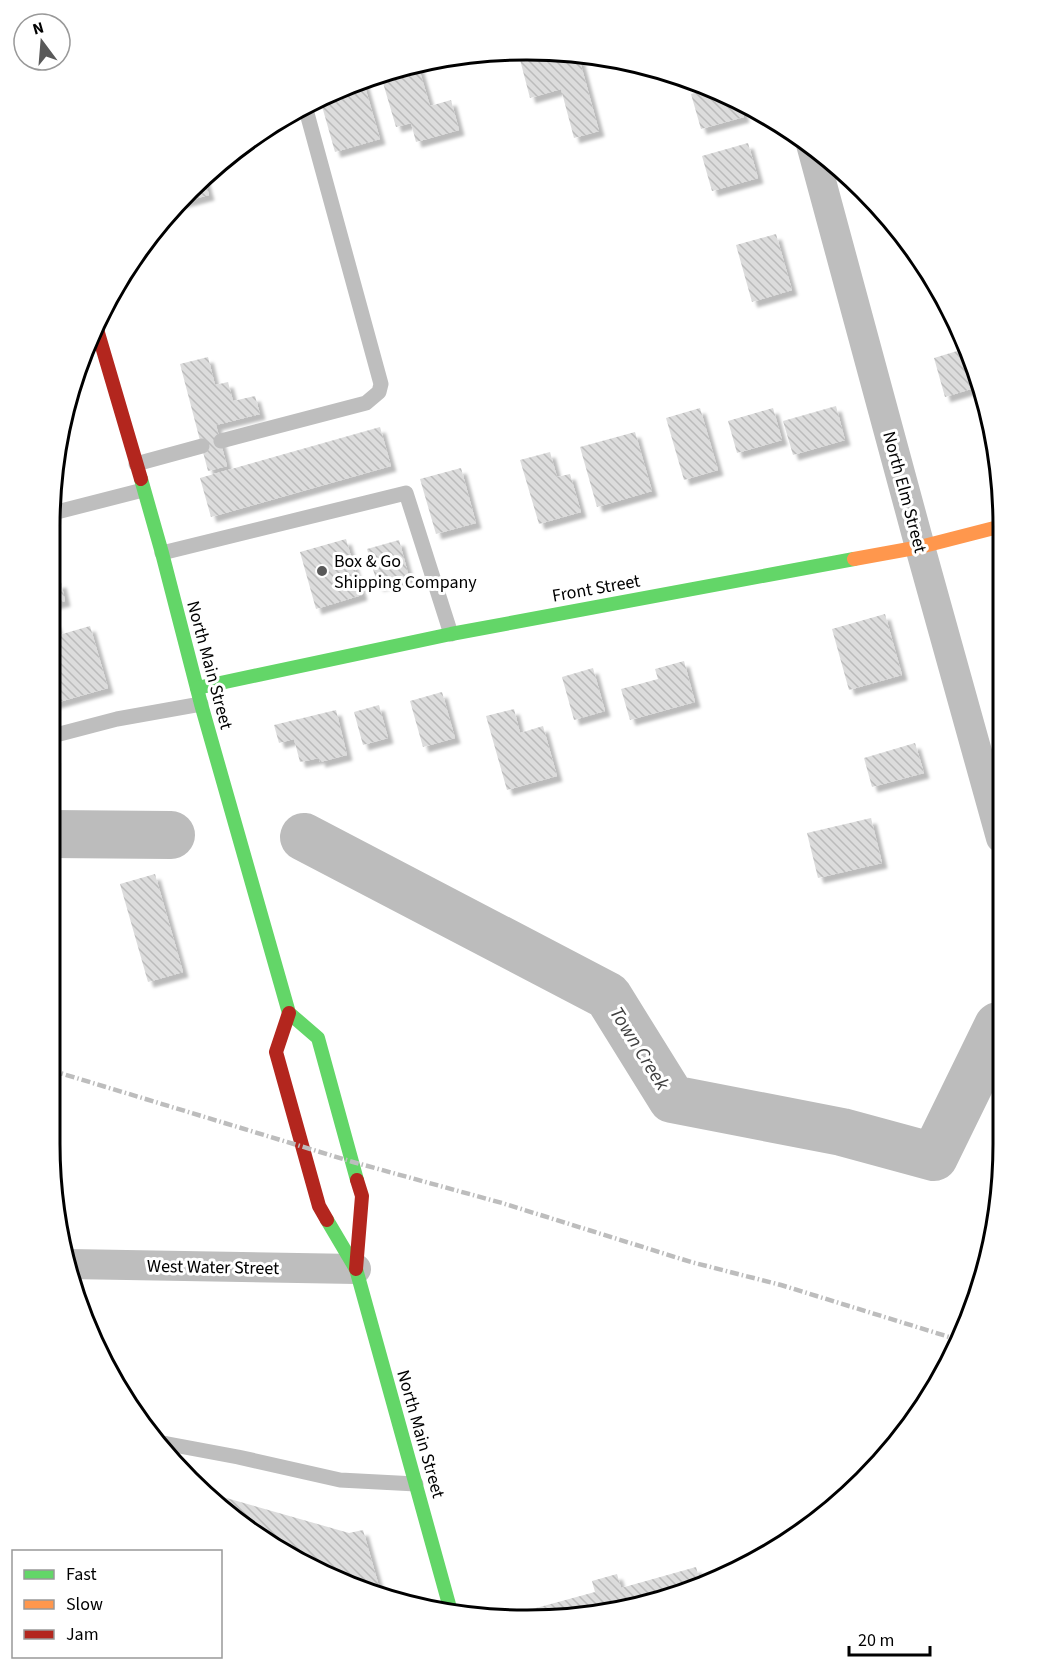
<svg xmlns="http://www.w3.org/2000/svg" width="1053" height="1670" font-family="'Source Sans 3',sans-serif">
	<defs>
		<pattern id="building-back-hatch" width="6" height="6" patternUnits="userSpaceOnUse" patternTransform="scale(1.5)"><rect width="6" height="6" fill="#dcdcdc"/><path d="M-1 5l2 2M0 0l6 6M5-1l2 2" fill="none" stroke="#bbb"/></pattern>
		<filter id="shadow"><feDropShadow dx="5.5" dy="5.5" stdDeviation="1.5" flood-color="#0004"/></filter>
	</defs>
	<rect width="100%" height="100%" fill="#fff"/>
	<g fill="none" stroke-linecap="round" stroke-linejoin="round">
		<g stroke="#bcbcbc" stroke-width="48">
			<path d="M 51,834 L 171,835"/>
			<path d="M 304,837 L 608,996 L 672,1099 L 842,1132 L 934,1157 L 998,1026 L 1000,1026"/>
		</g>
	</g>
	<g fill="url(#building-back-hatch)" filter="url(#shadow)">
		<path d="M 558,51 L 578,54 L 599,131 L 574,138 L 561,89 L 530,98 L 518,52 Z"/>
		<path d="M 418,65 L 430,106 L 451,100 L 459,130 L 416,142 L 411,123 L 396,127 L 381,76 Z"/>
		<path d="M 363,80 L 380,139 L 335,152 L 320,99 Z"/>
		<path d="M 710,88 L 739,100 L 744,117 L 701,129 L 691,94 Z"/>
		<path d="M 748,143 L 758,178 L 712,191 L 702,156 Z"/>
		<path d="M 204,177 L 209,195 L 179,203 Z"/>
		<path d="M 776,234 L 792,290 L 752,302 L 736,245 Z"/>
		<path d="M 967,348 L 978,374 L 981,386 L 945,397 L 934,358 Z"/>
		<path d="M 208,357 L 215,385 L 228,382 L 233,401 L 255,396 L 260,414 L 216,425 L 227,466 L 208,471 L 180,364 Z"/>
		<path d="M 836,406 L 845,440 L 793,455 L 783,421 Z"/>
		<path d="M 700,408 L 718,470 L 684,480 L 666,418 Z"/>
		<path d="M 773,408 L 782,440 L 737,453 L 728,421 Z"/>
		<path d="M 380,427 L 391,466 L 211,517 L 200,478 Z"/>
		<path d="M 635,432 L 652,491 L 597,507 L 580,447 Z"/>
		<path d="M 550,452 L 557,477 L 570,474 L 581,512 L 539,524 L 520,460 Z"/>
		<path d="M 461,468 L 476,523 L 436,534 L 420,479 Z"/>
		<path d="M 346,539 L 362,595 L 316,609 L 300,552 Z"/>
		<path d="M 399,540 L 409,577 L 378,586 L 367,549 Z"/>
		<path d="M 61,582 L 65,601 L 53,604 L 53,584 Z"/>
		<path d="M 885,614 L 902,675 L 849,690 L 832,629 Z"/>
		<path d="M 55,622 L 59,635 L 90,626 L 108,688 L 52,704 L 53,623 Z"/>
		<path d="M 684,661 L 695,702 L 630,720 L 621,689 L 658,679 L 655,669 Z"/>
		<path d="M 593,668 L 605,711 L 574,720 L 562,677 Z"/>
		<path d="M 442,692 L 455,738 L 423,747 L 410,701 Z"/>
		<path d="M 379,705 L 388,738 L 363,745 L 354,712 Z"/>
		<path d="M 514,709 L 520,733 L 543,726 L 557,776 L 507,790 L 486,716 Z"/>
		<path d="M 336,710 L 347,755 L 320,762 L 319,758 L 300,762 L 294,739 L 279,743 L 274,725 Z"/>
		<path d="M 915,743 L 924,773 L 872,787 L 864,758 Z"/>
		<path d="M 871,818 L 882,863 L 818,878 L 807,833 Z"/>
		<path d="M 155,874 L 183,972 L 148,982 L 120,884 Z"/>
		<path d="M 209,1493 L 349,1533 L 363,1530 L 382,1597 L 373,1595 L 236,1522 Z"/>
		<path d="M 696,1567 L 700,1581 L 650,1604 L 526,1620 L 516,1619 L 514,1614 L 595,1592 L 592,1581 L 617,1574 L 621,1588 Z"/>
	</g>
	<g fill="none" stroke-linecap="round" stroke-linejoin="round">
		<g stroke="#bebebe" stroke-width="15">
			<path d="M 221,441 L 366,403 L 379,392 L 381,384 L 305,106"/>
			<path d="M 136,464 L 202,446"/>
			<path d="M 53,513 L 143,490"/>
			<path d="M 162,553 L 406,493 L 451,634"/>
			<path d="M 52,736 L 117,719 L 201,704"/>
			<path d="M 163,1443 L 238,1457 L 340,1480 L 416,1484"/>
		</g>
		<g stroke="#bebebe" stroke-width="30">
			<path d="M 811,144 L 920,547 L 1001,838"/>
			<path d="M 69,1264 L 356,1269"/>
		</g>
		<g stroke="#63d668" stroke-width="14">
			<path d="M 141,479 L 162,553 L 201,704 L 289,1013 L 318,1038 L 357,1180"/>
			<path d="M 197,688 L 451,634 L 854,559"/>
			<path d="M 327,1220 L 356,1269 L 450,1608"/>
		</g>
		<path stroke="#ff974d" stroke-width="14" d="M 854,559 L 920,547 L 1002,526"/>
		<g stroke="#b3261e" stroke-width="14">
			<path d="M 96,326 L 141,479"/>
			<path d="M 289,1013 L 276,1052 L 319,1206 L 327,1220"/>
			<path d="M 356,1269 L 362,1196 L 357,1180"/>
		</g>
		<path stroke="#bdbdbd" stroke-width="4.5" stroke-dasharray="9 3 1.5 3" stroke-linecap="butt" d="M 50,1070 L 353,1162 L 502,1203 L 691,1262 L 781,1285 L 959,1340"/>
	</g>
	<circle fill="#595959" stroke="#fff" stroke-width="2" cx="322" cy="571" r="6"/>
	<g text-anchor="middle" stroke-width="6" stroke-linejoin="round" paint-order="stroke">
		<g font-size="18" fill="#000" stroke="#fff">
			<text transform="translate(905 492) rotate(75)" y="6">North Elm Street</text>
			<text transform="translate(596 588) rotate(-10)" y="6">Front Street</text>
			<text transform="translate(210 665) rotate(75)" y="6">North Main Street</text>
			<text transform="translate(213 1267) rotate(1)" y="6">West Water Street</text>
			<text transform="translate(421 1434) rotate(74)" y="6">North Main Street</text>
		</g>
		<g font-size="18" fill="#000" stroke="#fff" text-anchor="start">
			<text x="334" y="567">Box &amp; Go<tspan x="334" dy="21">Shipping Company</tspan></text>
		</g>
		<g font-size="20" font-style="italic" fill="#404040" stroke="#fff">
			<text transform="translate(640 1048) rotate(58)" y="7">Town Creek</text>
		</g>
	</g>
	<path d="M0 0H1053V1670H0ZM526 60H527A466 466 0 0 1 993 526V1144A466 466 0 0 1 527 1610H526A466 466 0 0 1 60 1144V526A466 466 0 0 1 526 60Z" fill="#fff" fill-rule="evenodd"/>
	<path fill="none" stroke="#000" stroke-width="3" d="M526 60H527A466 466 0 0 1 993 526V1144A466 466 0 0 1 527 1610H526A466 466 0 0 1 60 1144V526A466 466 0 0 1 526 60Z"/>
	<rect x="12" y="1550" width="210" height="108" fill="#ffffff" stroke="#999999" stroke-width="1.5"/>
	<rect x="24" y="1570" width="30" height="9" fill="#63d668" stroke="#999999" stroke-width="1.5"/>
	<text x="66" y="1580" font-size="18" fill="#000000">Fast</text>
	<rect x="24" y="1600" width="30" height="9" fill="#ff974d" stroke="#999999" stroke-width="1.5"/>
	<text x="66" y="1610" font-size="18" fill="#000000">Slow</text>
	<rect x="24" y="1630" width="30" height="9" fill="#b3261e" stroke="#999999" stroke-width="1.5"/>
	<text x="66" y="1640" font-size="18" fill="#000000">Jam</text>
	<g transform="translate(42 42) rotate(344)"><circle r="28" fill="#ffffff" stroke="#999999" stroke-width="1.5"/>
	<path d="M0-4.5L10 22L0 15L-10 22Z" fill="#595959"/>
	<text y="-9" font-size="16" font-weight="bold" text-anchor="middle" fill="#000000">N</text>
	</g>
	<path d="M849 1646v9h81v-9" fill="none" stroke="#000000" stroke-width="3"/>
	<text x="858" y="1646" font-size="18" fill="#000000" stroke="#ffffff" stroke-width="4.5" paint-order="stroke">20 m</text>
</svg>
